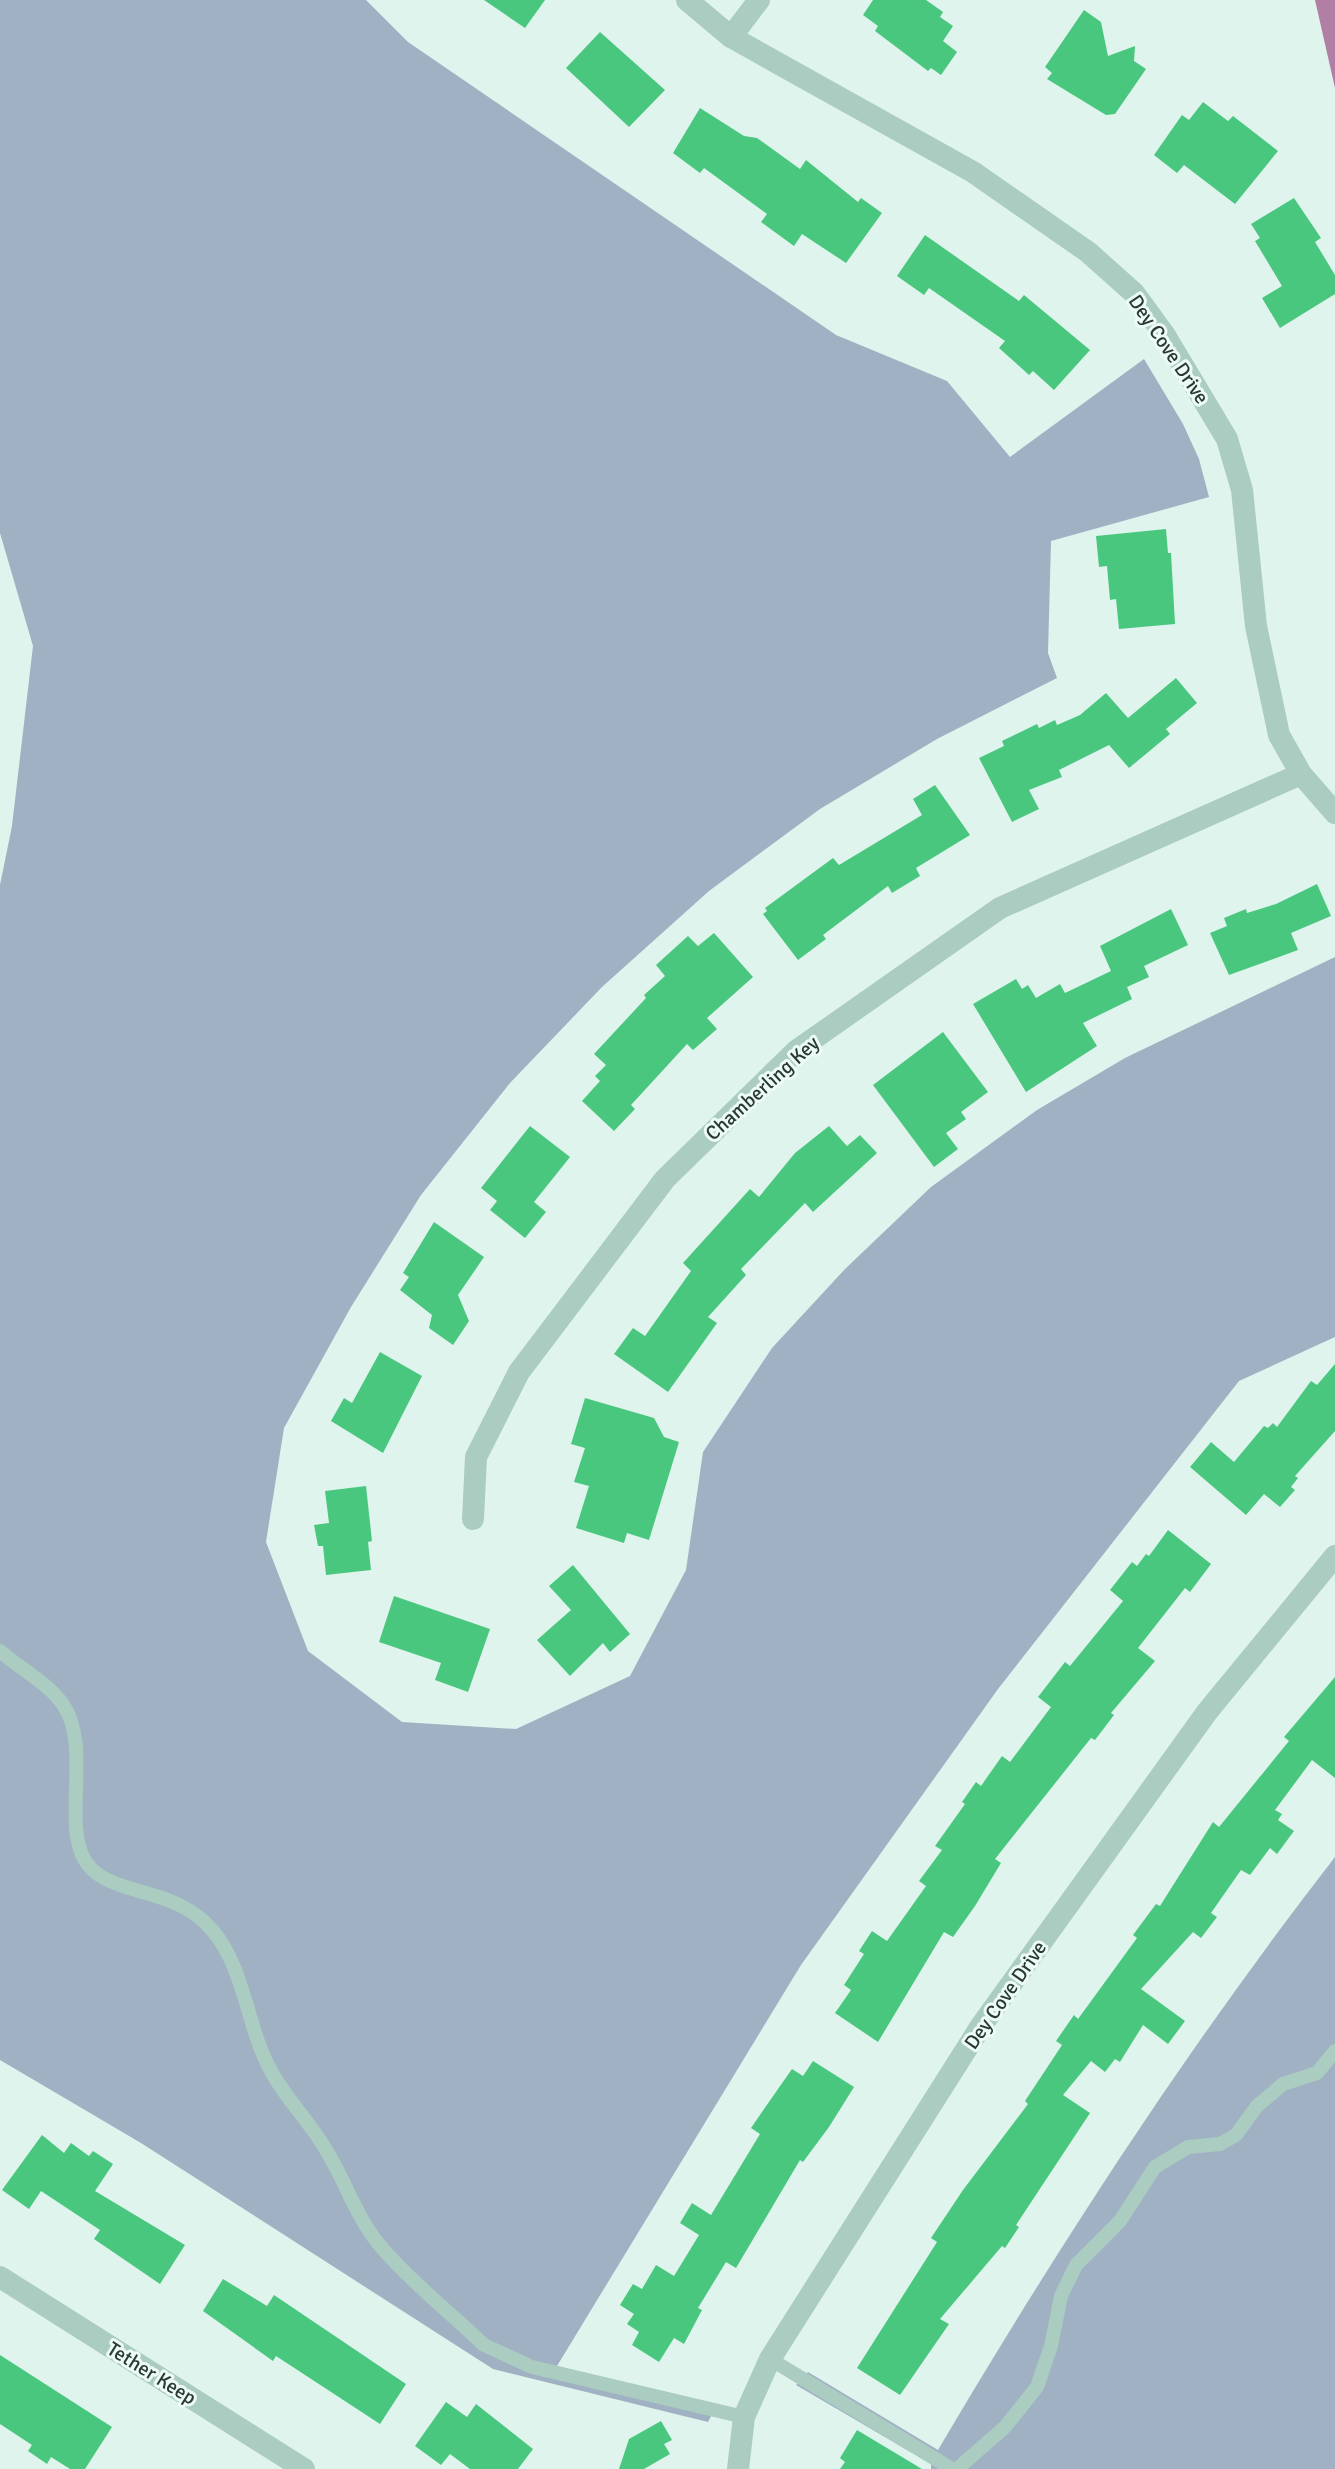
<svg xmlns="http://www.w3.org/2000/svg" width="1335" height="2469" font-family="Signika,sans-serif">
	<rect width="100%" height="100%" fill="#e0f4ee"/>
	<g fill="#9fb1c3">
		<path d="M 0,0 L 366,0 L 408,42 L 836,335 L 947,381 L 1010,457 L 1144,359 L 1183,424 L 1199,459 L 1209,497 L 1051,541 L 1048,653 L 1057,678 L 937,739 L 820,809 L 709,891 L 602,987 L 510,1083 L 421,1195 L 351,1307 L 284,1428 L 266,1542 L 308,1651 L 402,1722 L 516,1729 L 630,1676 L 686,1570 L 703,1452 L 772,1348 L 845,1269 L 931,1187 L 1037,1110 L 1125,1058 L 1335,957 L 1335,1337 L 1239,1381 L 998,1689 L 801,1965 L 557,2366 L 717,2405 L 708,2422 L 493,2369 L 141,2143 L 0,2060 L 0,885 L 12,826 L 33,646 L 0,533 Z"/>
		<path d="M 1335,1857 L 1335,2469 L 931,2469 L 931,2464 L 796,2385 L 808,2372 L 938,2450 C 1059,2245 1189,2045 1335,1857 Z"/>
	</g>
	<path fill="#b17ea6" d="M 1315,0 L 1335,0 L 1335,88 Z"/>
	<g fill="#4ac77f">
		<path d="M 484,0 L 545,0 L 525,28 Z"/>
		<path d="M 873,0 L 926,0 L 943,12 L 940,17 L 953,26 L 943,41 L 957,52 L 941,75 L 931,68 L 928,71 L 875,31 L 878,26 L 863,15 Z"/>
		<path d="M 1084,10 L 1101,22 L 1108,56 L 1135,46 L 1134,61 L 1146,69 L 1115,114 L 1106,115 L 1047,79 L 1052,73 L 1045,67 Z"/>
		<path d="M 600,32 L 665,90 L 629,127 L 566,68 Z"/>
		<path d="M 1203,102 L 1228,121 L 1233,116 L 1278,151 L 1235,204 L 1184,165 L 1177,173 L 1154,155 L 1182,115 L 1189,120 Z"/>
		<path d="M 700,108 L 744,136 L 757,138 L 800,169 L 806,160 L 858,202 L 861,198 L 882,213 L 846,263 L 802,234 L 794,246 L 761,222 L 767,214 L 704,168 L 700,173 L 673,153 Z"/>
		<path d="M 1294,198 L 1321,238 L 1315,242 L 1335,275 L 1335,294 L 1280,328 L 1262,298 L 1282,286 L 1255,241 L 1260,238 L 1251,224 Z"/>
		<path d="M 925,235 L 1019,301 L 1024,295 L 1090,350 L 1054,390 L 1033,371 L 1029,375 L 999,348 L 1005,341 L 929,288 L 924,295 L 897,276 Z"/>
		<path d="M 1166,529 L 1168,553 L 1171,553 L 1175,624 L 1119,629 L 1116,599 L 1110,600 L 1107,566 L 1099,567 L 1096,536 Z"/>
		<path d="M 1176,678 L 1197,703 L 1166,729 L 1170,734 L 1129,768 L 1109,745 L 1059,770 L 1062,777 L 1029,790 L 1039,809 L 1012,822 L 979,758 L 1004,746 L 1002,741 L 1037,724 L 1039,728 L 1055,720 L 1057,725 L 1080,715 L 1106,693 L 1128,718 Z"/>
		<path d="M 935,785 L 970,835 L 916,868 L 920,876 L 892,893 L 888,886 L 823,935 L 826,939 L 798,960 L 763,914 L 767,911 L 765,908 L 833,858 L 839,865 L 922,815 L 913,799 Z"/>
		<path d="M 1317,884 L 1331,916 L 1291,933 L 1298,950 L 1229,975 L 1210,933 L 1227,926 L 1224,918 L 1246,909 L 1247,913 L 1276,904 Z"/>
		<path d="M 1171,909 L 1188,945 L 1144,966 L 1149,977 L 1127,987 L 1132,999 L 1083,1023 L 1097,1046 L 1026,1092 L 973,1004 L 1016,979 L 1022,989 L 1028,985 L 1036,998 L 1060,984 L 1065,993 L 1111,971 L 1100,946 Z"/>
		<path d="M 714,933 L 753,977 L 707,1018 L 717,1029 L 693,1050 L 687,1044 L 631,1105 L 635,1109 L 614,1131 L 582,1101 L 600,1081 L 595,1076 L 606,1065 L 594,1054 L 646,998 L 644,995 L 665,976 L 656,965 L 688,936 L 698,946 Z"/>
		<path d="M 943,1032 L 988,1092 L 961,1112 L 966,1119 L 946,1133 L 958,1149 L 934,1167 L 873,1085 Z"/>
		<path d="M 530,1126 L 570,1157 L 534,1202 L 546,1212 L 525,1238 L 490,1210 L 497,1201 L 481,1188 Z"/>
		<path d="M 829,1126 L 847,1146 L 860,1135 L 877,1153 L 813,1212 L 805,1203 L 741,1269 L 746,1275 L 708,1317 L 717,1323 L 668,1392 L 614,1354 L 633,1328 L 645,1336 L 691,1271 L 683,1263 L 750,1189 L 759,1197 L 795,1153 Z"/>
		<path d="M 434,1222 L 484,1257 L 458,1295 L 469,1321 L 453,1345 L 429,1328 L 432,1315 L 400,1290 L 409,1277 L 403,1273 Z"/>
		<path d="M 380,1352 L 422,1376 L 383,1453 L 331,1421 L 344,1398 L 352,1403 Z"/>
		<path d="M 1335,1364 L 1335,1431 L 1295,1476 L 1298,1478 L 1291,1487 L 1295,1490 L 1280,1507 L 1264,1494 L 1246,1515 L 1190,1467 L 1211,1442 L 1234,1462 L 1264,1426 L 1268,1428 L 1273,1423 L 1277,1427 L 1311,1381 L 1317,1385 Z"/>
		<path d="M 585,1398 L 654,1418 L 664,1437 L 679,1442 L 649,1540 L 627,1533 L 624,1543 L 576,1528 L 589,1486 L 574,1482 L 585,1448 L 571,1444 Z"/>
		<path d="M 366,1486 L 372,1541 L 368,1542 L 371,1570 L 326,1575 L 323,1546 L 318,1546 L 314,1525 L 329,1523 L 325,1491 Z"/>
		<path d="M 1168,1530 L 1211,1564 L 1190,1592 L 1185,1588 L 1138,1648 L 1155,1661 L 1111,1713 L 1114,1715 L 1095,1740 L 1091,1738 L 995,1859 L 1001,1863 L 975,1906 L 953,1937 L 944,1932 L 878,2042 L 835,2013 L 851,1990 L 844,1985 L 864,1954 L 859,1951 L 872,1931 L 887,1941 L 926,1886 L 919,1881 L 942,1850 L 935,1846 L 965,1804 L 962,1802 L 976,1782 L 981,1786 L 1002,1756 L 1010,1762 L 1051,1707 L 1038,1697 L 1065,1662 L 1070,1666 L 1123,1601 L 1110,1590 L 1132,1562 L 1137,1566 L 1146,1554 L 1149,1556 Z"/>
		<path d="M 573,1565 L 630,1634 L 610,1652 L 603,1643 L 570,1676 L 537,1640 L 571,1610 L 549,1586 Z"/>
		<path d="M 394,1596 L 490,1629 L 468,1692 L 435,1680 L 441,1663 L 379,1642 Z"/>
		<path d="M 1335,1677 L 1335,1778 L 1312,1760 L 1275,1810 L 1282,1814 L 1278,1820 L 1294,1831 L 1277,1854 L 1270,1848 L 1250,1875 L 1241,1870 L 1211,1913 L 1217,1917 L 1201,1938 L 1193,1932 L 1141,1989 L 1185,2021 L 1168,2044 L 1143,2025 L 1120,2062 L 1115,2059 L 1105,2072 L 1091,2061 L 1063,2095 L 1090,2113 L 1016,2225 L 1019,2227 L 1005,2248 L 1002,2246 L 940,2319 L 949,2324 L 900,2395 L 857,2368 L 937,2242 L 931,2238 L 963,2190 L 1028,2104 L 1025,2101 L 1062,2045 L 1056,2041 L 1074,2015 L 1078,2019 L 1137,1938 L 1133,1935 L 1156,1904 L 1160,1906 L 1213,1822 L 1219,1827 L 1289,1741 L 1284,1737 Z"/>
		<path d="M 813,2061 L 854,2087 L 829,2127 L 803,2162 L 800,2160 L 736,2268 L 726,2262 L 698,2308 L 702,2310 L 684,2344 L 674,2338 L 659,2362 L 632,2345 L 639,2332 L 627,2324 L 634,2314 L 620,2305 L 633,2284 L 642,2289 L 656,2265 L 674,2276 L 699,2235 L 680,2223 L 692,2203 L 711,2215 L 760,2134 L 751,2128 L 764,2109 L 792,2069 L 803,2076 Z"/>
		<path d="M 42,2135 L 64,2153 L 71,2143 L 89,2156 L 93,2151 L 113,2164 L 95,2191 L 185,2245 L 160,2284 L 94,2239 L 100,2230 L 41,2191 L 29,2209 L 2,2190 Z"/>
		<path d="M 223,2279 L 267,2306 L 274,2295 L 406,2384 L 380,2424 L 276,2356 L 273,2361 L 203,2311 Z"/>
		<path d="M 0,2355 L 112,2427 L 85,2469 L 70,2469 L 51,2457 L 47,2464 L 28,2451 L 32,2445 L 0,2424 Z"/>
		<path d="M 446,2402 L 467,2417 L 476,2404 L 533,2449 L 518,2469 L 470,2469 L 450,2454 L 441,2465 L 415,2446 Z"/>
		<path d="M 661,2421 L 672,2440 L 664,2444 L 670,2454 L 644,2469 L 619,2469 L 629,2439 Z"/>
		<path d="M 857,2430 L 922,2469 L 840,2469 L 845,2462 L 840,2458 Z"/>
	</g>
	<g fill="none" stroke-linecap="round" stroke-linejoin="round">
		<g stroke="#abccc0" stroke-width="14">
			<path d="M 0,1651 C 20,1669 49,1683 64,1706 C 92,1749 60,1830 88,1865 C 115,1898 175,1885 213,1931 C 245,1969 247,2028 271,2071 C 286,2099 310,2122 326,2150 C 346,2182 357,2220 383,2249 C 413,2284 451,2313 484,2345 L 532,2367 L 744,2417"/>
			<path d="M 770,2359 L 952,2469"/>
			<path d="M 957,2469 L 1005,2427 L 1037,2387 L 1051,2346 L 1061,2296 L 1076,2265 L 1120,2221 L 1155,2167 L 1188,2147 L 1220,2144 L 1236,2135 L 1257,2106 L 1283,2084 L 1317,2073 L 1335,2051"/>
		</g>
		<g stroke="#abccc0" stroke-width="22">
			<path d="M 687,0 L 731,37 L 973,172 L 1088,252 L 1134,293 L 1164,334 L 1227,439 L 1242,490 L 1256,626 L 1279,735 L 1301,774 L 1335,813"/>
			<path d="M 731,37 L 759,0"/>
			<path d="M 473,1519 L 476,1457 L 519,1372 L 665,1179 L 796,1051 L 1000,908 L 1301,774"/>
			<path d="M 0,2277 L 304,2469"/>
			<path d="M 738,2469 L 744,2417 L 770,2359 L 981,2026 L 1207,1712 L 1335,1556"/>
		</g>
	</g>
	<g text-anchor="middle" stroke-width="6" stroke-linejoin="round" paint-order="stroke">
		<g font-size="20" fill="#2a3a32" stroke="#edfbf7">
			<text transform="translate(1169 349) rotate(56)" y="7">Dey Cove Drive</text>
			<text transform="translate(762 1088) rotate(-42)" y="7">Chamberling Key</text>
			<text transform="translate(1005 1995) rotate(-55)" y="7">Dey Cove Drive</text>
			<text transform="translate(152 2373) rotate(32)" y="7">Tether Keep</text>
		</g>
	</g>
</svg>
